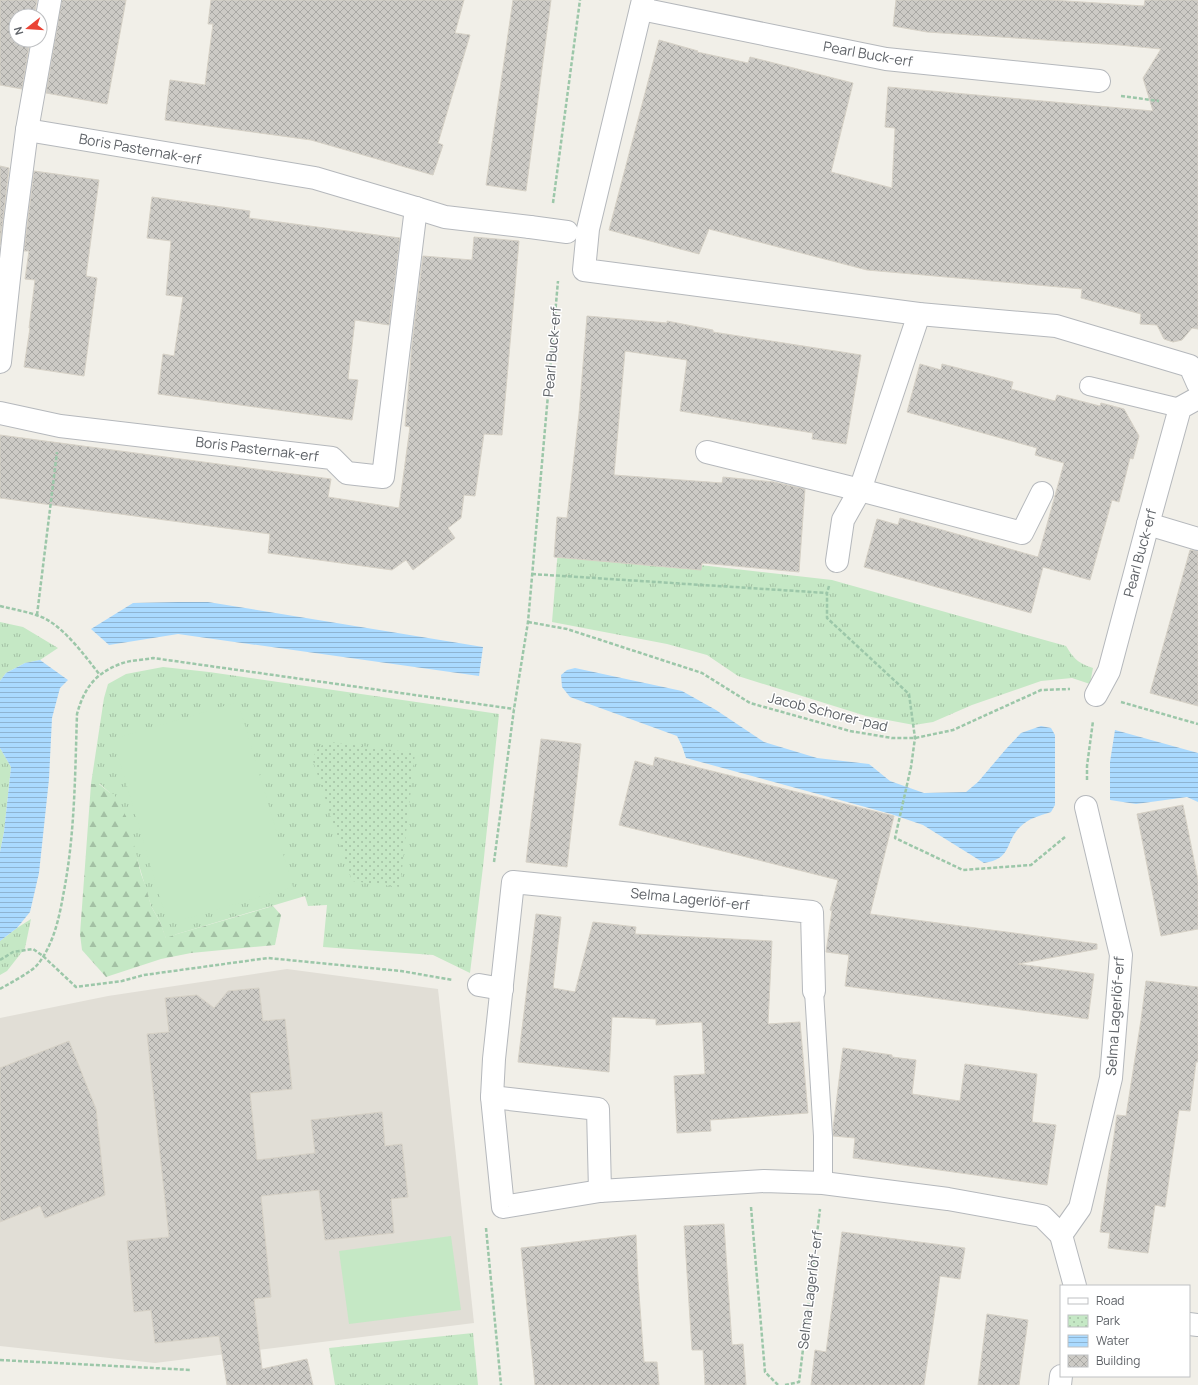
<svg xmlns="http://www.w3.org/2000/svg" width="1198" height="1385" font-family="Manrope,sans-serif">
	<defs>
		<pattern id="grass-tufts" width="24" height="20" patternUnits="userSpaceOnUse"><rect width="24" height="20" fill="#c5e8c5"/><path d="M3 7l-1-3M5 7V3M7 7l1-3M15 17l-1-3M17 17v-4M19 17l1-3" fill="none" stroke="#a3c0a4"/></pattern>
		<pattern id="forest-firs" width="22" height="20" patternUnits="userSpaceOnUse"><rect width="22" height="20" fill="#c5e8c5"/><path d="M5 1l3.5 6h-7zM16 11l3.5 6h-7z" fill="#a3c0a4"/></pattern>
		<pattern id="park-dots" width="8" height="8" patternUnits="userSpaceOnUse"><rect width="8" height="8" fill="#c5e8c5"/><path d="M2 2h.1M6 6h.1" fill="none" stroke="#a3c0a4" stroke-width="1.8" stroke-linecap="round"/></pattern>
		<pattern id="water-rules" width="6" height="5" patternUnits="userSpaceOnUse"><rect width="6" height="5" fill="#aadaff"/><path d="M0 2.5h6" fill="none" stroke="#8eb4d2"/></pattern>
		<pattern id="building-cross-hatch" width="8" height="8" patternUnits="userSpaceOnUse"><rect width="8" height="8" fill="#cccac5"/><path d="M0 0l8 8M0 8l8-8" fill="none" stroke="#a9a8a4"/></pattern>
	</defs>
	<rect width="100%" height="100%" fill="#f1efe8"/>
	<path fill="#e1ded6" d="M 287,969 L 438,989 L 474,1323 L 155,1363 L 0,1346 L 0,1018 L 108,996 Z"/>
	<g fill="url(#grass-tufts)">
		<path d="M 558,549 L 832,580 L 1066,646 C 1074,659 1078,663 1093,668 L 1090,684 L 1072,678 L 1041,681 L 972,705 L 933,722 L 914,725 L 866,716 L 738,676 L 707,655 L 667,644 L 552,622 Z"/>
		<path d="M 0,622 L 23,627 L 58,648 L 40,660 L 25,663 L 6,673 L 0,681 Z"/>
		<path d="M 163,667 L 209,672 L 499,714 L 483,867 L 470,973 L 433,955 L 323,947 L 327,905 L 308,906 L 305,896 L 177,934 L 166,939 L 160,922 L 151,906 L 136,855 L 110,793 L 100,784 L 91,784 L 104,698 L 108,684 L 126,674 Z"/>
		<path d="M 0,748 L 11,767 L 4,832 L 0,852 Z"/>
		<path d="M 31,919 L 25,948 L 7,971 L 0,975 L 0,941 L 17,928 Z"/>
		<path d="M 473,1333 L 478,1385 L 335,1385 L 329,1348 Z"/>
	</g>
	<path fill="url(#forest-firs)" d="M 91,784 L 99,784 L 110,793 L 114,794 L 128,820 L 141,874 L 146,887 L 151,906 L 160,922 L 166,938 L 177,934 L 273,906 L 281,915 L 275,945 L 191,953 L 161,959 L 106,977 L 82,950 L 80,934 Z"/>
	<path fill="url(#park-dots)" d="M 330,742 L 415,753 L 400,887 L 352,881 L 313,761 C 314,751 320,744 330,742 Z"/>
	<g fill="#c5e8c5">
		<path d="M 238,702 L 293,887 L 168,924 L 113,739 Z"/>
		<path d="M 451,1236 L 461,1310 L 349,1324 L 339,1251 Z"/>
	</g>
	<g fill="url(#water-rules)">
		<path d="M 178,602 L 208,602 L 483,647 L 479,676 L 178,634 L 109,645 L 91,629 L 133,603 Z"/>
		<path d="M 40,660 L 68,680 L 60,688 L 52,718 L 49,779 L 39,873 L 30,912 L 17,928 L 0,941 L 0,852 L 4,832 L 11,767 L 0,748 L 0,681 L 6,673 L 25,663 Z"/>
		<path d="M 575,668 L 682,691 L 716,710 L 764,742 L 817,758 L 869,764 L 890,781 L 924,793 L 966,792 L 978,782 L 1006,749 L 1021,733 L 1041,726 L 1051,728 L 1055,735 L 1055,805 L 1051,812 C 1039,816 1029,818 1020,827 C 1004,843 1013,858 984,863 L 923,825 L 891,814 L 686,758 L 682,746 L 677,736 L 570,697 L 562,687 L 561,675 L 567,670 Z"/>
		<path d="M 1115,730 L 1198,753 L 1198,802 L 1187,797 L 1136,804 L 1110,800 L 1110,762 Z"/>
	</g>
	<g fill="url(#building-cross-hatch)" stroke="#d6d1c6">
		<path d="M 0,0 L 37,0 L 34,16 L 16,16 L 16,40 L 30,40 L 22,89 L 0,85 Z"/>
		<path d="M 62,0 L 126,0 L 107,104 L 46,93 Z"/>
		<path d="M 211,0 L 464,0 L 455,33 L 470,35 L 438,143 L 443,145 L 433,175 L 311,140 L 165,120 L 170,80 L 205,85 L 213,24 L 208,24 Z"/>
		<path d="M 513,0 L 551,0 L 526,191 L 486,185 Z"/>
		<path d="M 896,0 L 1051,0 L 1144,6 L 1145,0 L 1198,0 L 1198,329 L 1192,328 L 1182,340 L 1173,342 L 1164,339 L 1157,325 L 1140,324 L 1141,314 L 1081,298 L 1082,289 L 867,270 L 709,229 L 699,254 L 609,230 L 659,40 L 698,51 L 697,52 L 748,63 L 750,57 L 853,83 L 831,172 L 892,188 L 895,128 L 885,127 L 888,87 L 1153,111 L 1143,78 L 1161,49 L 1119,45 L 927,32 L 893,26 Z"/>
		<path d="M 0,166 L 9,168 L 0,245 Z"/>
		<path d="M 34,171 L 99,180 L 86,276 L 97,278 L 84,376 L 24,367 L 30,328 L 29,328 L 35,280 L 25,279 L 29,251 L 24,251 Z"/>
		<path d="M 152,197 L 250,211 L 249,218 L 400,238 L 389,325 L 355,320 L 348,379 L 358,380 L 352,420 L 158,394 L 163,354 L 174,356 L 183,297 L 166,295 L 171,241 L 147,238 Z"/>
		<path d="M 474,237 L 519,241 L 502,435 L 484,434 L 475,496 L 464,495 L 461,518 L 448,528 L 455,538 L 413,570 L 406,560 L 392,570 L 268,553 L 270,534 L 0,498 L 0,435 L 331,479 L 328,497 L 399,508 L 410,427 L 405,426 L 408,393 L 412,344 L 423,256 L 472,260 Z"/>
		<path d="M 587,316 L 667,323 L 667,321 L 713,330 L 713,332 L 861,355 L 846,444 L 812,439 L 813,433 L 680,411 L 687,360 L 625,351 L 614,475 L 722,483 L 723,477 L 774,482 L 805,489 L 799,572 L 702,563 L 701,570 L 554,557 L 557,517 L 567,518 L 579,414 Z"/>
		<path d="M 920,364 L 941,370 L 942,364 L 1013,382 L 1011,389 L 1055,401 L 1057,395 L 1100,406 L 1101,403 L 1124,409 L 1139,436 L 1133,459 L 1130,458 L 1119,502 L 1112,500 L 1090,580 L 1043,567 L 1031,613 L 864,567 L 877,519 L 898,525 L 900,518 L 1038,557 L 1064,463 L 1035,455 L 1037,448 L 907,412 Z"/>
		<path d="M 1190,550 L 1198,551 L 1198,706 L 1150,693 Z"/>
		<path d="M 541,739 L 581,744 L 567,867 L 526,862 Z"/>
		<path d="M 655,757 L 894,816 L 870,914 L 1097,944 L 1097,949 L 1018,964 L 1094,974 L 1088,1019 L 845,986 L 849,955 L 826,952 L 832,911 L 830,910 L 838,880 L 619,825 L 635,761 L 653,766 Z"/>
		<path d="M 1183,805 L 1198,880 L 1198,929 L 1161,936 L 1137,814 Z"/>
		<path d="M 536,914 L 561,917 L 553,988 L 575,992 L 593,922 L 636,927 L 635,934 L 772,941 L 768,1024 L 800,1022 L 808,1113 L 710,1120 L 711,1131 L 677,1133 L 674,1076 L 705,1074 L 702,1022 L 656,1025 L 656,1019 L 612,1017 L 609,1072 L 518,1062 Z"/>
		<path d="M 1146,981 L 1198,987 L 1198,1062 L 1196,1062 L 1190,1111 L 1179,1110 L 1165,1207 L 1155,1205 L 1148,1253 L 1108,1248 L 1110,1233 L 1100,1232 L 1117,1115 L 1126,1116 L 1141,1020 Z"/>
		<path d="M 259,988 L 263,1021 L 285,1019 L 292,1089 L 250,1093 L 257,1160 L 315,1153 L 311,1120 L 382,1112 L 385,1146 L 402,1144 L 408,1197 L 391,1199 L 394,1233 L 325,1240 L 319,1190 L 261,1196 L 271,1297 L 254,1299 L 262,1369 L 307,1359 L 313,1385 L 227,1385 L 219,1336 L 155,1343 L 151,1310 L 134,1312 L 127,1241 L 169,1237 L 147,1034 L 169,1032 L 165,998 L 197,995 L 214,1008 L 228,991 Z"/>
		<path d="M 69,1041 L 96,1109 L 105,1195 L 45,1218 L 40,1206 L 0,1222 L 0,1068 Z"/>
		<path d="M 843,1048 L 892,1055 L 892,1057 L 916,1060 L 912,1094 L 960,1101 L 965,1064 L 1037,1074 L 1032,1122 L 1056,1125 L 1047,1185 L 853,1158 L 855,1138 L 833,1136 L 833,1129 Z"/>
		<path d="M 724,1224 L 732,1345 L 743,1344 L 746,1385 L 705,1385 L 703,1350 L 692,1350 L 684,1226 Z"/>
		<path d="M 842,1232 L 965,1248 L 960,1279 L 940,1276 L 924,1385 L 811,1385 L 815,1350 L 826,1352 Z"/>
		<path d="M 636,1235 L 638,1280 L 644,1362 L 657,1362 L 659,1385 L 535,1385 L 521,1248 Z"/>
		<path d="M 987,1314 L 1028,1320 L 1019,1385 L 978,1385 Z"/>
	</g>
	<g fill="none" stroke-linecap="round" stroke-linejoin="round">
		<g stroke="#b5b8bc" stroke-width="20">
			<g id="service">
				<path d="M 1089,386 L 1180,408"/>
				<path d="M 814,991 L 823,1136 L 823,1183"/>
			</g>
		</g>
		<g stroke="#b5b8bc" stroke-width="24">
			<g id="pedestrian">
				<path d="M 530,227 L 567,232"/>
				<path d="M 479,985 L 502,989"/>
			</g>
		</g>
		<g stroke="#b5b8bc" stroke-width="24">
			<g id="minor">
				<path d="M 643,0 L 588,229 L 584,270 L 919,314 L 1056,326 L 1190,366 L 1198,384"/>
				<path d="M 641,9 L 886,59 L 1099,81"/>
				<path d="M 27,130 L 315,178 L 416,208 L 445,217 L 530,227"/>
				<path d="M 0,362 L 15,222 L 27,130 L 50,0"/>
				<path d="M 0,413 L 60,426 L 332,458 L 347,473 L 383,477 L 416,208"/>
				<path d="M 707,452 L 860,490 L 1022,533 L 1042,493"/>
				<path d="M 1148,524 L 1198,539"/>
				<path d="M 837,561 L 843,520 L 860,490 L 919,314"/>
				<path d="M 1096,695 L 1109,671 L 1148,524 L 1180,408 L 1198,398"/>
				<path d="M 814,991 L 812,912 L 513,882 L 494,1059 L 492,1097 L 503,1207 L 600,1191 L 764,1181 L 823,1183 L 948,1199 L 1042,1216 L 1061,1235 L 1075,1286"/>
				<path d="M 492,1097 L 598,1109 L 600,1191"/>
				<path d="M 1061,1235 L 1080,1208 L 1111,1078 L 1121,955 L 1086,807"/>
				<path d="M 1189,1324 L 1198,1325"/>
				<path d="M 1060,1385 L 1061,1376"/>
			</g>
		</g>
		<g stroke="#9cc7a9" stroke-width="2.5" stroke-dasharray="4 2" stroke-linecap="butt">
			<path d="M 1121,96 L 1159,101"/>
			<path d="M 553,203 L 580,0"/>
			<path d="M 532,574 L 827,593"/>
			<path d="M 829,586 L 827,593 L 827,618 L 909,694 L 915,738 L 911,767 L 895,838 L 963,870 L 1031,865 L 1065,837"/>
			<path d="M 0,606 C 12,609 24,611 36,615 C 61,622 84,655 100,675"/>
			<path d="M 37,615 L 57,452"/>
			<path d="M 528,622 L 567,629 L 702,673 L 750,703 L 850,731 L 892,738 L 915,738 L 953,730 L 1041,690 L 1070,689"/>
			<path d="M 1121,702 L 1198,724"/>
			<path d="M 1087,780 L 1087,766 L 1093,721"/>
			<path d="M 494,862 L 514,709 L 528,622 L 558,281"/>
			<path d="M 0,960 L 13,952 L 33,949 L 43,956 L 76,987 L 122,981 L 144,975 L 268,958 L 401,971 L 453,980"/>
			<path d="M 0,989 C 10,983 32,972 38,964 C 53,945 59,919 63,896 C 75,836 75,775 77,714 C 84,689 94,674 120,664 C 130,660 143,660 153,658 L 514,709"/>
			<path d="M 751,1207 L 765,1372 L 778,1385"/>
			<path d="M 486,1228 L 501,1385"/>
			<path d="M 0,1360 L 191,1370"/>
			<path d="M 785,1385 L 799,1382 L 820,1209"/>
		</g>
		<use href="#service" stroke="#fff" stroke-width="18"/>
		<use href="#pedestrian" stroke="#fff" stroke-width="22"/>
		<use href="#minor" stroke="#fff" stroke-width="22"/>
	</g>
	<g text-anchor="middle" stroke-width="3" stroke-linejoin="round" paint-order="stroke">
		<g font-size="14" fill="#5f6368" stroke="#fff">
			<text transform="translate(868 54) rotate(10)" y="5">Pearl Buck-erf</text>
			<text transform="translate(140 149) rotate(10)" y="5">Boris Pasternak-erf</text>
			<text transform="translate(552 352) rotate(-85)" y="5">Pearl Buck-erf</text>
			<text transform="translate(257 449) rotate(7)" y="5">Boris Pasternak-erf</text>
			<text transform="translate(1140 553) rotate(-75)" y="5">Pearl Buck-erf</text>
			<text transform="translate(828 712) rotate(14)" y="5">Jacob Schorer-pad</text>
			<text transform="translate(690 899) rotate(6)" y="5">Selma Lagerlöf-erf</text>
			<text transform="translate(1115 1016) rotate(-86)" y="5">Selma Lagerlöf-erf</text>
			<text transform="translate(810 1290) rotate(-83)" y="5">Selma Lagerlöf-erf</text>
		</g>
	</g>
	<rect x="1060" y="1285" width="130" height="92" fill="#ffffff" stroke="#bfc1c3"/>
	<rect x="1068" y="1298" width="20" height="6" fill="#ffffff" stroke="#bfc1c3"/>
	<text x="1096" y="1305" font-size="12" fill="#5f6368">Road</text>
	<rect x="1068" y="1315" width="20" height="12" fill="url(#park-dots)" stroke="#bfc1c3"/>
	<text x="1096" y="1325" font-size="12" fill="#5f6368">Park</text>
	<rect x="1068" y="1335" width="20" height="12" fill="url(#water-rules)" stroke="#bfc1c3"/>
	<text x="1096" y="1345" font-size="12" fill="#5f6368">Water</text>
	<rect x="1068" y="1355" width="20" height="12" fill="url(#building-cross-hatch)" stroke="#bfc1c3"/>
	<text x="1096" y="1365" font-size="12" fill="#5f6368">Building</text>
	<g transform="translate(28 28) rotate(253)"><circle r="19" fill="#ffffff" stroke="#bfc1c3"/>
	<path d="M0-3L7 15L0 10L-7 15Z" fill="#ea4335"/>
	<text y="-6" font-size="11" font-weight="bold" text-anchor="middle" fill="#5f6368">N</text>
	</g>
</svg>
